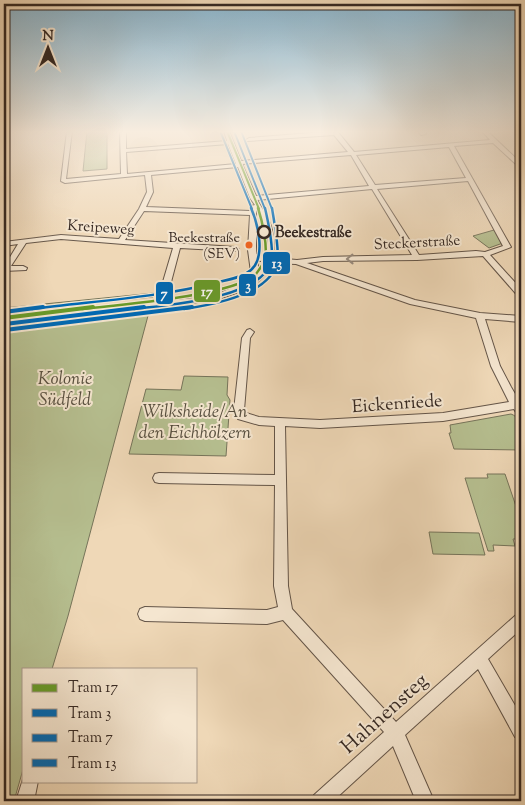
<svg xmlns="http://www.w3.org/2000/svg" width="525" height="805" font-family="'Sorts Mill Goudy',serif">
	<rect width="100%" height="100%" fill="#efd8b7"/>
	<filter id="stains"><feTurbulence type="fractalNoise" baseFrequency=".004" numOctaves="4"/><feColorMatrix values="0 0 0 0 .2 0 0 0 0 .09 0 0 0 0 .02 0 0 0 .5 -.17"/></filter>
	<radialGradient id="worn" r=".72"><stop offset=".6" stop-color="#630" stop-opacity="0"/><stop offset="1" stop-color="#630" stop-opacity=".3"/></radialGradient>
	<g fill="#b6bf90" stroke="#76745a">
		<path d="M 87,131 L 107,131 L 107,169 L 83,171 Z"/>
		<path d="M 494,230 L 503,243 L 489,248 L 473,236 Z"/>
		<path d="M 154,293 L 153,297 L 4,312 L 4,308 Z"/>
		<path d="M 149,312 L 68,616 L 52,669 L 24,669 L 24,766 L 14,801 L 4,801 L 4,328 Z"/>
		<path d="M 184,376 L 228,377 L 227,395 L 230,400 L 226,456 L 129,454 L 146,389 L 181,390 Z"/>
		<path d="M 511,414 C 525,419 521,438 521,450 L 454,449 L 449,433 L 451,433 L 450,425 Z"/>
		<path d="M 487,474 L 505,474 L 519,515 L 521,515 L 521,539 L 513,539 L 515,546 L 493,545 L 494,551 L 488,551 L 465,478 L 488,478 Z"/>
		<path d="M 429,532 L 479,533 L 485,555 L 433,554 Z"/>
	</g>
	<g fill="none" stroke-linecap="round" stroke-linejoin="round">
		<g stroke="#645548" stroke-width="2">
			<g id="minor">
				<path d="M 67,131 L 72,131 L 66,179 L 121,174 L 120,131 L 126,131 L 126,149 L 227,141 L 224,131 L 229,131 L 241,161 L 348,152 L 334,135 L 247,141 L 246,140 L 249,138 L 337,131 L 354,152 L 490,140 L 482,131 L 487,131 L 521,163 L 521,168 L 519,167 L 493,143 L 454,146 L 511,247 L 490,255 L 521,289 L 521,296 L 518,296 L 483,256 L 417,260 L 323,261 L 307,263 L 415,300 L 480,313 L 521,316 L 521,322 L 485,319 L 500,366 L 511,387 L 521,404 L 521,415 L 517,414 L 514,409 L 443,421 L 320,428 L 285,426 L 288,586 L 292,609 L 396,722 L 516,615 L 521,613 L 521,629 L 488,659 L 521,716 L 521,739 L 515,737 L 478,669 L 405,735 L 434,801 L 416,801 L 393,746 L 333,801 L 311,801 L 314,795 L 384,732 L 283,620 L 267,624 L 145,621 L 140,619 L 138,614 L 140,609 L 145,607 L 267,610 L 278,607 L 274,586 L 275,485 L 159,483 L 155,482 L 153,478 L 155,474 L 159,473 L 275,475 L 275,426 L 259,425 L 238,419 L 234,410 L 242,338 L 247,330 L 250,329 L 254,332 L 250,338 L 244,410 L 246,413 L 259,417 L 320,420 L 443,413 L 509,402 L 491,366 L 476,318 L 410,304 L 296,264 L 272,263 C 262,287 235,294 212,301 L 4,326 L 4,320 L 157,302 L 173,248 L 61,239 L 26,243 L 11,266 L 23,266 L 27,268 L 26,270 L 4,271 L 4,267 L 18,244 L 4,246 L 4,242 L 61,235 L 119,239 L 139,209 L 147,192 L 145,175 L 65,183 L 61,181 ZM 228,144 L 236,164 L 127,174 L 126,152 ZM 449,147 L 466,178 L 375,185 L 356,155 ZM 351,155 L 369,186 L 256,196 L 242,164 ZM 238,167 L 250,198 L 255,205 L 251,206 L 250,211 L 146,207 L 153,192 L 151,175 ZM 468,181 L 503,246 L 485,252 L 476,251 L 419,255 L 377,189 ZM 372,189 L 412,255 L 323,257 L 297,260 L 273,258 C 279,236 268,217 257,200 ZM 256,208 C 265,222 271,242 266,258 L 256,254 ZM 144,211 L 250,215 L 248,250 L 251,272 L 246,282 L 212,296 L 166,301 L 180,248 L 235,251 L 239,249 L 235,247 L 125,240 ZM 257,260 L 265,262 L 258,273 L 259,272 Z"/>
				<path d="M 418,131 L 423,131 L 426,134 L 421,135 Z"/>
				<path d="M 24,776 L 24,781 L 38,781 L 34,801 L 16,801 Z"/>
			</g>
		</g>
		<use href="#minor" fill="#f5e6d0" fill-rule="evenodd"/>
		<g stroke="#f5e6d0" stroke-width="4">
			<path id="tram-1-far2" d="M 227,131 L 259,209"/>
		</g>
		<g stroke="#f5e6d0" stroke-width="5">
			<path id="tram-1-far1" d="M 82,309 C 117,305 234,296 256,274 C 258,271 263,265 264,261 C 269,250 262,220 258,208"/>
		</g>
		<g stroke="#f5e6d0" stroke-width="8">
			<path id="tram-1" d="M 4,318 L 93,307"/>
		</g>
		<g stroke="#f5e6d0" stroke-width="4">
			<path id="tram-2-far2" d="M 234,131 L 265,209"/>
		</g>
		<g stroke="#f5e6d0" stroke-width="5">
			<path id="tram-2-far1" d="M 134,309 C 166,305 261,299 271,262 C 274,250 268,221 265,208"/>
		</g>
		<g stroke="#f5e6d0" stroke-width="8">
			<path id="tram-2" d="M 5,324 L 144,307"/>
		</g>
		<g stroke="#f5e6d0" stroke-width="4">
			<path id="tram-3-far2" d="M 221,133 L 252,209"/>
		</g>
		<g stroke="#f5e6d0" stroke-width="5">
			<path id="tram-3-far1" d="M 32,309 C 93,301 155,298 215,283 C 226,280 242,278 251,270 C 266,257 258,224 251,208"/>
		</g>
		<g stroke="#f5e6d0" stroke-width="8">
			<path id="tram-3" d="M 4,312 L 43,307"/>
		</g>
		<g stroke="#f5e6d0" stroke-width="4">
			<path id="tram-4-far2" d="M 241,131 L 272,209"/>
		</g>
		<g stroke="#f5e6d0" stroke-width="5">
			<path id="tram-4-far1" d="M 184,309 C 212,305 269,295 277,263 C 280,249 274,222 272,208"/>
		</g>
		<g stroke="#f5e6d0" stroke-width="8">
			<path id="tram-4" d="M 5,330 L 192,307"/>
		</g>
		<use href="#tram-1-far2" stroke="#699b29" stroke-width="2"/>
		<use href="#tram-1-far1" stroke="#699b29" stroke-width="2.5"/>
		<use href="#tram-1" stroke="#699b29" stroke-width="4"/>
		<use href="#tram-2-far2" stroke="#0069b4" stroke-width="2"/>
		<use href="#tram-2-far1" stroke="#0069b4" stroke-width="2.5"/>
		<use href="#tram-2" stroke="#0069b4" stroke-width="4"/>
		<use href="#tram-3-far2" stroke="#0069b4" stroke-width="2"/>
		<use href="#tram-3-far1" stroke="#0069b4" stroke-width="2.5"/>
		<use href="#tram-3" stroke="#0069b4" stroke-width="4"/>
		<use href="#tram-4-far2" stroke="#0069b4" stroke-width="2"/>
		<use href="#tram-4-far1" stroke="#0069b4" stroke-width="2.5"/>
		<use href="#tram-4" stroke="#0069b4" stroke-width="4"/>
	</g>
	<defs><path id="oneway-chevron" d="M-2-3.5L2.5 0L-2 3.5" fill="none" stroke-width="1.6" stroke-linecap="round" stroke-linejoin="round" transform="scale(1.25)"/></defs>
	<use stroke="#96887a" href="#oneway-chevron" transform="translate(350 259) rotate(179)"/>
	<linearGradient id="sky" x2="0" y2="1"><stop stop-color="#89b6d0"/><stop offset="0.54" stop-color="#f8eddf"/><stop offset="1" stop-color="#f8eddf" stop-opacity="0"/></linearGradient>
	<rect width="525" height="244" fill="url(#sky)"/>
	<circle fill="#f5e6d0" stroke="#362923" stroke-width="2.5" cx="264" cy="232" r="6"/>
	<circle fill="#f26522" stroke="#f5e6d0" stroke-width="2" cx="249" cy="245" r="4.5"/>
	<g text-anchor="middle" stroke-width="4" stroke-linejoin="round" paint-order="stroke">
		<g font-size="14" fill="#362923" stroke="#f5e6d0" text-anchor="end">
			<text x="240" y="242">Beekestraße<tspan x="240" dy="16">(SEV)</tspan></text>
		</g>
		<g font-size="15" fill="#362923" stroke="#f5e6d0">
			<text transform="translate(101 227) rotate(4)" y="5">Kreipeweg</text>
			<text transform="translate(417 242) rotate(-3)" y="5">Steckerstraße</text>
		</g>
		<g font-size="15" font-weight="bold" fill="#362923" stroke="#f5e6d0" text-anchor="start">
			<text x="275" y="237">Beekestraße</text>
		</g>
		<g font-size="18" font-style="italic" fill="#564e3e" stroke="#f5e6d0">
			<text x="65" y="384">Kolonie<tspan x="65" dy="21">Südfeld</tspan></text>
			<text x="195" y="417">Wilksheide/An<tspan x="195" dy="21">den Eichhölzern</tspan></text>
		</g>
		<g font-size="18" fill="#362923" stroke="#f5e6d0">
			<text transform="translate(397 403) rotate(-4)" y="6">Eickenriede</text>
		</g>
		<g font-size="21" fill="#362923" stroke="#f5e6d0">
			<text transform="translate(384 713) rotate(-42)" y="7">Hahnensteg</text>
		</g>
	</g>
	<g stroke="#f5e6d0" stroke-width="2">
		<rect x="262" y="251" width="29" height="24" rx="5" fill="#0069b4"/>
		<rect x="238" y="273" width="19" height="24" rx="5" fill="#0069b4"/>
		<rect x="193" y="279" width="28" height="24" rx="5" fill="#699b29"/>
		<rect x="155" y="281" width="19" height="24" rx="5" fill="#0069b4"/>
	</g>
	<g font-size="14" text-anchor="middle" font-weight="bold" fill="#fff">
		<text x="277" y="268">13</text>
		<text x="248" y="290">3</text>
		<text x="207" y="296">17</text>
		<text x="164" y="298">7</text>
	</g>
	<rect width="525" height="805" fill="none" stroke="#efd8b7" stroke-width="20"/>
	<rect x="5" y="5" width="515" height="795" fill="none" stroke="#362923" stroke-width="2.5"/>
	<rect x="10" y="10" width="505" height="785" fill="none" stroke="#362923"/>
	<rect x="22" y="668" width="175" height="115" fill="#f5e6d0" stroke="#a99a8b"/>
	<rect x="32" y="684" width="25" height="8" fill="#699b29" stroke="#a99a8b"/>
	<text x="68" y="692" font-size="15" fill="#362923">Tram 17</text>
	<rect x="32" y="709" width="25" height="8" fill="#0069b4" stroke="#a99a8b"/>
	<text x="68" y="718" font-size="15" fill="#362923">Tram 3</text>
	<rect x="32" y="734" width="25" height="8" fill="#0069b4" stroke="#a99a8b"/>
	<text x="68" y="742" font-size="15" fill="#362923">Tram 7</text>
	<rect x="32" y="759" width="25" height="8" fill="#0069b4" stroke="#a99a8b"/>
	<text x="68" y="768" font-size="15" fill="#362923">Tram 13</text>
	<g transform="translate(48 48)" stroke="#f5e6d0" stroke-width="4" paint-order="stroke">
	<path d="M0-4L9 19L0 12L-9 19Z" fill="#362923"/>
	<text y="-8" font-size="14" font-weight="bold" text-anchor="middle" fill="#362923">N</text>
	</g>
	<rect width="100%" height="100%" filter="url(#stains)"/>
	<rect width="100%" height="100%" fill="url(#worn)"/>
</svg>
